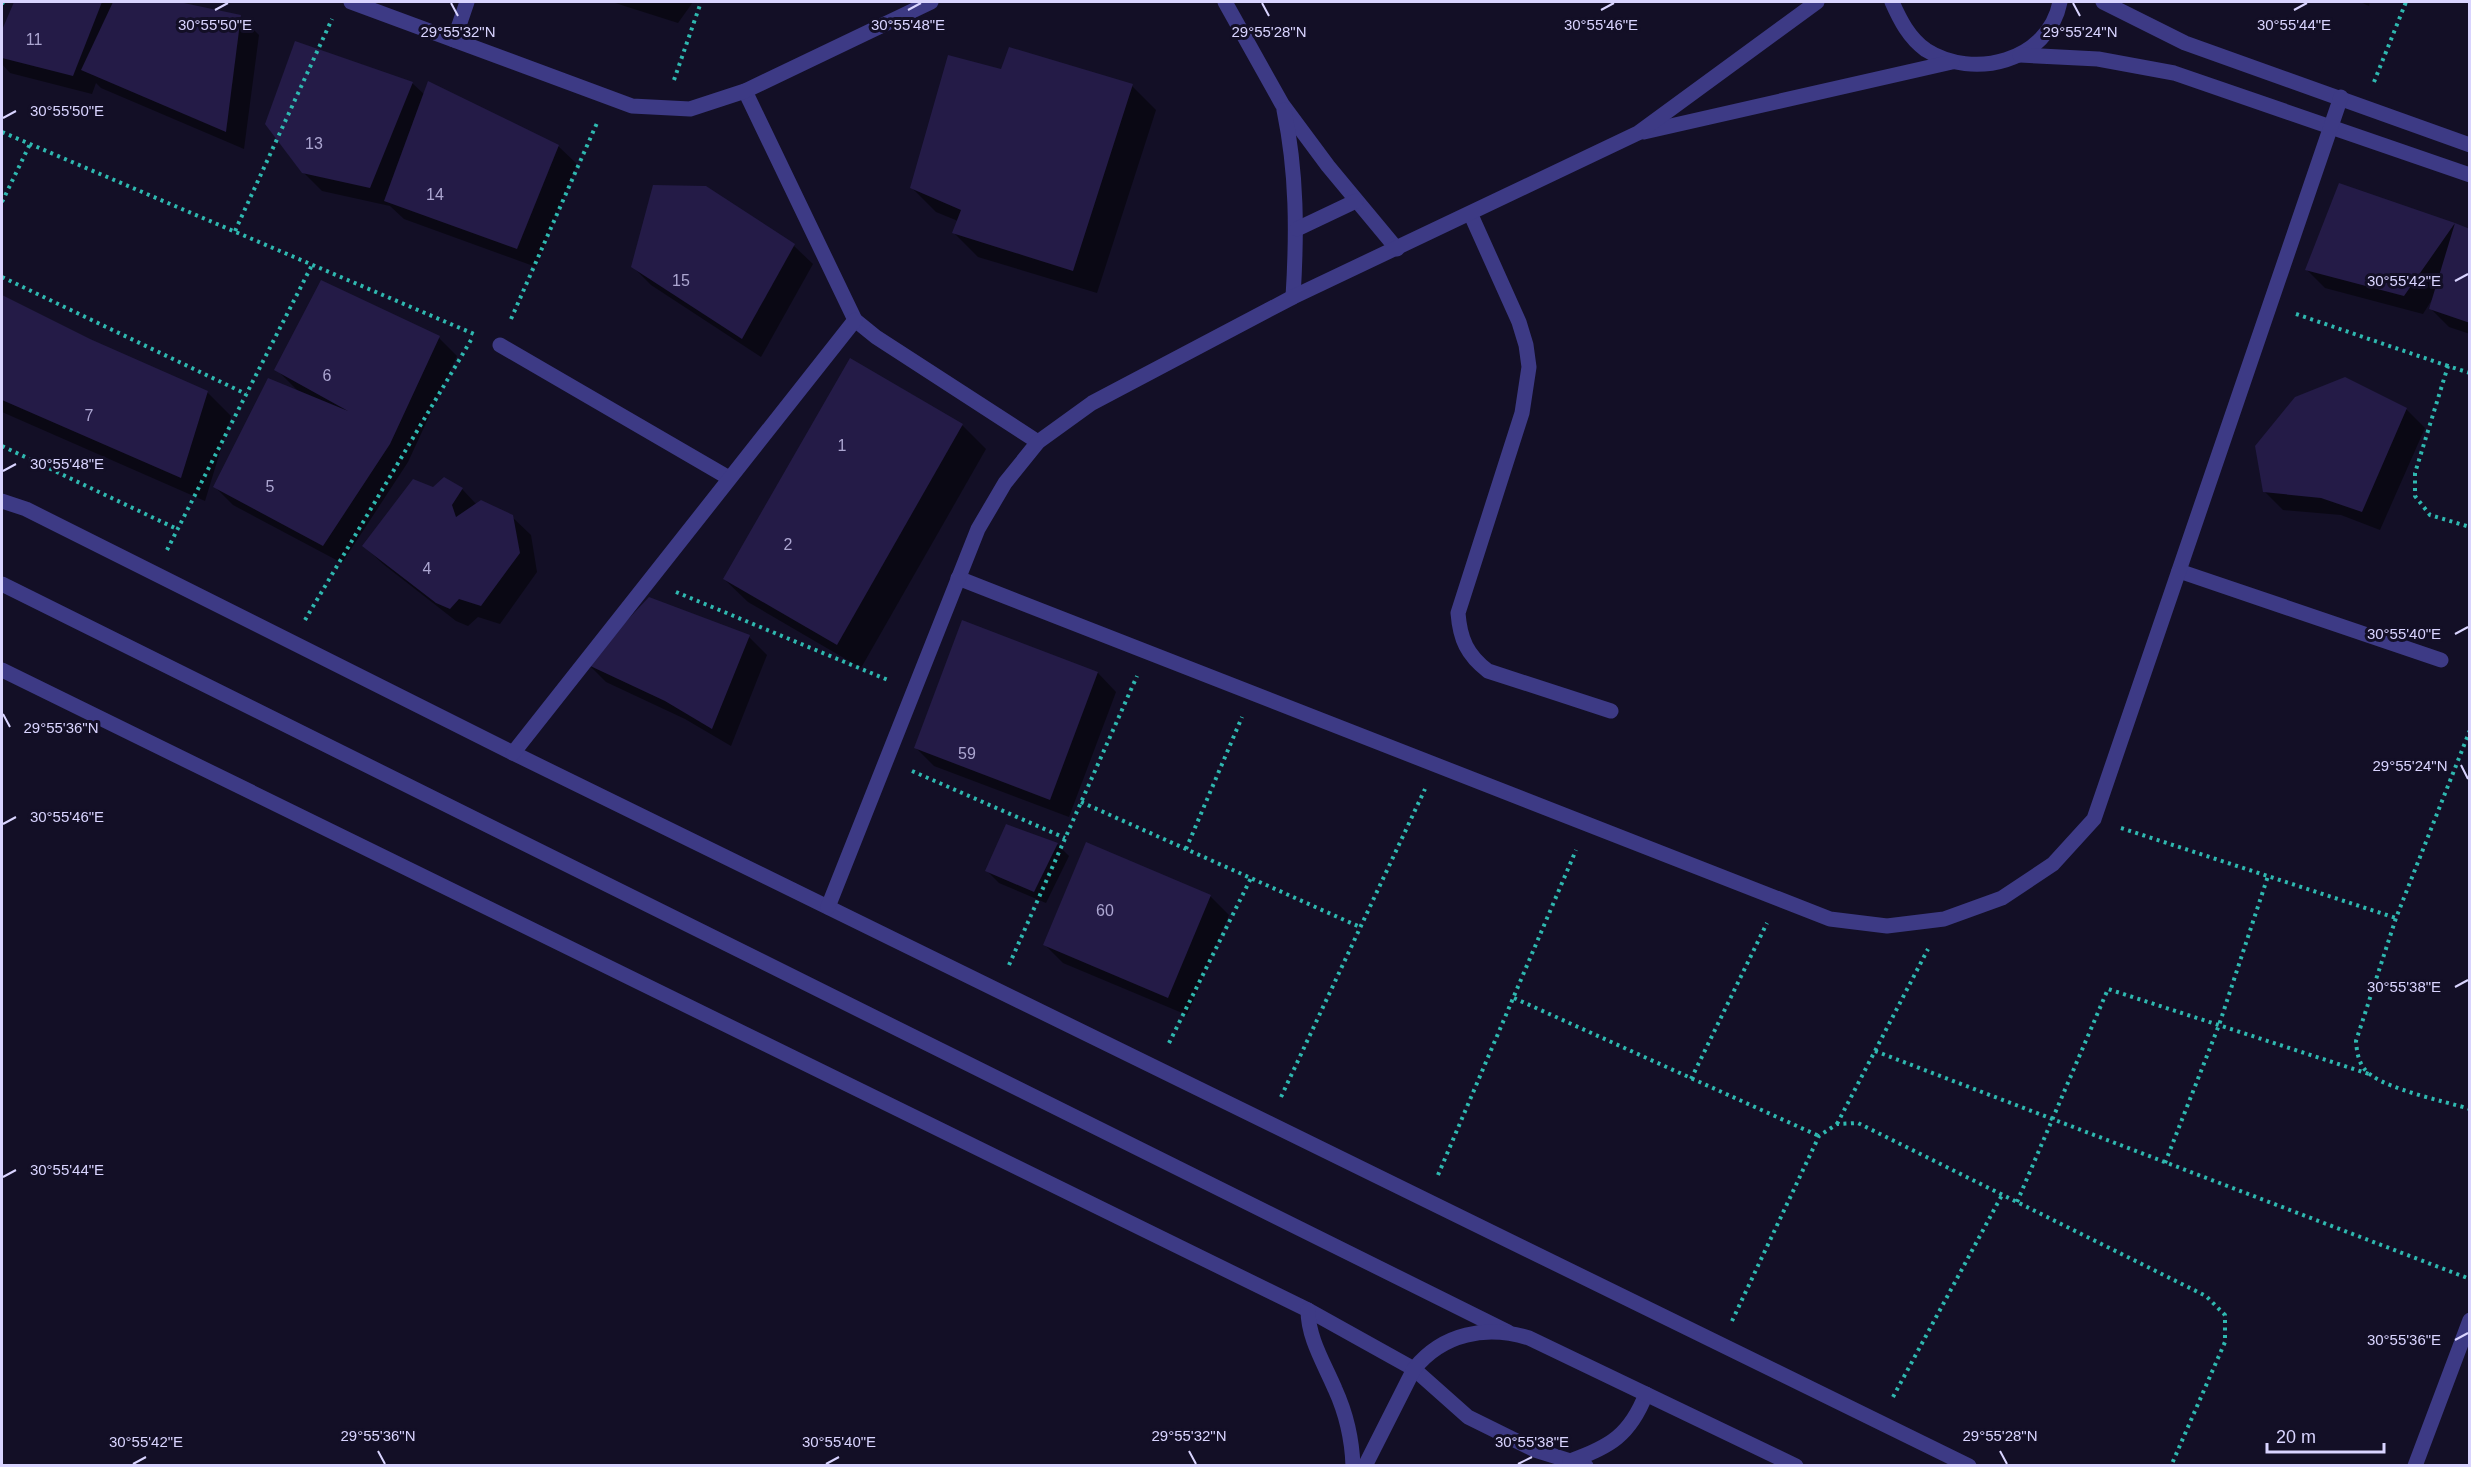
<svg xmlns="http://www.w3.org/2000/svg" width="2471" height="1467" font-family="Arial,sans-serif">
	<rect width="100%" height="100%" fill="#130f26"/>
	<g fill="#0007">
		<path d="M 16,2 L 172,2 L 240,16 L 259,35 L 244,149 L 101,88 L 96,83 L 92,94 L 10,73 L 2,64 L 2,34 Z"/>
		<path d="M 612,2 L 693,2 L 678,23 Z"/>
		<path d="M 2360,2 L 2370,2 L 2369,6 Z"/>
		<path d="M 1002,71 L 1132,86 L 1156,110 L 1097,293 L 978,257 L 954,233 L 958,221 L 936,212 L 912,188 Z"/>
		<path d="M 412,83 L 425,95 L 558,146 L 577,164 L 536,267 L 404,219 L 390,206 L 322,191 L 303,172 Z"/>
		<path d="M 2339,185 L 2470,230 L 2470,334 L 2449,327 L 2431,309 L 2433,298 L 2423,314 L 2325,288 L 2307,270 Z"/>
		<path d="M 706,187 L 794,246 L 813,264 L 761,357 L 651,285 L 632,266 Z"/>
		<path d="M 2,297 L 89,340 L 207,392 L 231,416 L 205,501 L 2,412 Z"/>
		<path d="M 439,338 L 457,356 L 408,462 L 342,563 L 233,505 L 215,487 L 299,392 L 276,369 Z"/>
		<path d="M 851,360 L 963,426 L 986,449 L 861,668 L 748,602 L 724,579 Z"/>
		<path d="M 2406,409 L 2425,428 L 2380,530 L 2341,515 L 2283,510 L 2264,491 Z"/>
		<path d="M 433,489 L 462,489 L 477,505 L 512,517 L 531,535 L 537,572 L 500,624 L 478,617 L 468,626 L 456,621 L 383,564 L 364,546 Z"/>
		<path d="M 962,622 L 1098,673 L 1116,692 L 1069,817 L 934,766 L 915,747 Z"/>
		<path d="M 749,637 L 767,655 L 731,746 L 685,719 L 606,682 L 588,664 Z"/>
		<path d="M 1057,844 L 1069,856 L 1046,903 L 999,883 L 987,871 Z"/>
		<path d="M 1210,896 L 1229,915 L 1187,1015 L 1063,963 L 1045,945 Z"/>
	</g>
	<g fill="#241b47">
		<path d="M 14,2 L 102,2 L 73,76 L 2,58 L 2,30 Z"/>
		<path d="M 113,2 L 179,2 L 241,15 L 226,132 L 81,70 Z"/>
		<path d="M 295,41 L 413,82 L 370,188 L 302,173 L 265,124 Z"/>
		<path d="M 1009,47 L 1133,84 L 1073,271 L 952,233 L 961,210 L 910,188 L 948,55 L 1001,69 Z"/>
		<path d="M 428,81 L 559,145 L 517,249 L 384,201 Z"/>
		<path d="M 2339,183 L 2455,223 L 2470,229 L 2470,323 L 2429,309 L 2455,223 L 2404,296 L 2305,270 Z"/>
		<path d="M 653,185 L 706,186 L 795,244 L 742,339 L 631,267 Z"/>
		<path d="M 321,280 L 440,336 L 390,444 L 323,546 L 213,487 L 268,378 L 348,411 L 274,370 Z"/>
		<path d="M 2,295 L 90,339 L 208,391 L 181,478 L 2,400 Z"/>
		<path d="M 850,358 L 963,424 L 837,645 L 723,579 Z"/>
		<path d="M 2345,377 L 2407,408 L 2362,512 L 2321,498 L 2263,492 L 2255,446 L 2295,397 Z"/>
		<path d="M 444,477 L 463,488 L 452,505 L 456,517 L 481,500 L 513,515 L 520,553 L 481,606 L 459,599 L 450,609 L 436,603 L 362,546 L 413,479 L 433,487 Z"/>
		<path d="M 649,597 L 750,635 L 712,729 L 665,701 L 586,664 Z"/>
		<path d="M 962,620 L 1098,672 L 1050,800 L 914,748 Z"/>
		<path d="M 1006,824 L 1058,843 L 1034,892 L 985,871 Z"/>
		<path d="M 1086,842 L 1211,895 L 1168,998 L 1043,945 Z"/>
	</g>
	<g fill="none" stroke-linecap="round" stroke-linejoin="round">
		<g stroke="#2fb8b0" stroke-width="4" stroke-dasharray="3 4.5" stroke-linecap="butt">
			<path d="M 2,4 L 3,2"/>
			<path d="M 674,80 L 701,2"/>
			<path d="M 2374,82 L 2406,2"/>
			<path d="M 2,132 L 474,334"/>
			<path d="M 2,202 L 30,144"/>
			<path d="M 235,231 L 332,19"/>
			<path d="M 2,277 L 246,394"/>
			<path d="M 2296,314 L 2448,366"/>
			<path d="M 511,319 L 597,123"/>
			<path d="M 2470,373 L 2448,366 L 2415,473 L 2415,496 L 2430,515 L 2470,527"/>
			<path d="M 2,446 L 177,529"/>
			<path d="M 167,550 L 312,265"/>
			<path d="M 676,592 L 888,680"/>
			<path d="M 305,620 L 471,340"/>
			<path d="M 2470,730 L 2396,918 L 2356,1041 C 2357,1054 2359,1067 2371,1075 C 2391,1090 2443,1101 2470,1109"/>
			<path d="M 912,771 L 1065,838"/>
			<path d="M 1081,802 L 1360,927"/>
			<path d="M 2121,828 L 2396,918"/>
			<path d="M 1186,849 L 1242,717"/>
			<path d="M 1009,965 L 1137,676"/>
			<path d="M 1514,998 L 1819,1136"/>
			<path d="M 1169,1043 L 1251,878"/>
			<path d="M 1875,1051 L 2470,1279"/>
			<path d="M 1691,1079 L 1767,923"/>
			<path d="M 1281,1097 L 1425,789"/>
			<path d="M 1837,1124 L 1928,949"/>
			<path d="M 2165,1163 L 2219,1025 L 2268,876"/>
			<path d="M 1438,1175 L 1576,850"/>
			<path d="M 2017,1202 L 2108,989 L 2369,1074"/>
			<path d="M 1732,1321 L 1819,1136 L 1837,1124 L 1858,1123 L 2206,1296 L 2225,1315 L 2225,1342 L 2171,1466"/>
			<path d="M 1893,1397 L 2002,1195"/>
		</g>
		<path stroke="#3d3a85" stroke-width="15" d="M 745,91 L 855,320 L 876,337 L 1038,442"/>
		<g stroke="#3d3a85" stroke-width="15">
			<path d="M 351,2 L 632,106 L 690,109 L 745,91 L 931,2"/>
			<path d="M 1225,2 L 1282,104 L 1328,166 L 1397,249"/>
			<path d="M 1892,2 C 1900,20 1909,38 1926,50 C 1973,80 2048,62 2060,2"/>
			<path d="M 2103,2 L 2185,43 L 2470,145"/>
			<path d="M 454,40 L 467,2"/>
			<path d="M 2020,55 L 2098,59 L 2174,73 L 2470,175"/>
			<path d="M 1284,110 C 1297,173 1297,233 1293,297"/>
			<path d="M 1644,132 L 1952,62"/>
			<path d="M 1471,215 L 1519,322 L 1526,345 L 1529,367 L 1522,413 L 1458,613 C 1460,639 1467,655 1488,671 L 1611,711"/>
			<path d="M 1297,229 L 1356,201"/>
			<path d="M 500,345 L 729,478"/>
			<path d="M 2,501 L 26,509 L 513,753 L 1969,1466"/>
			<path d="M 2179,571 L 2441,660"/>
			<path d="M 958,578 L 1830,919 L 1887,926 L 1944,919 L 2002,898 L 2053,864 L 2094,819 L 2341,97"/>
			<path d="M 513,753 L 855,320"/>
			<path d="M 828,907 L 978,529 L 1005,483 L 1038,442 L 1092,403 L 1293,297 L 1638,133 L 1817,2"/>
			<path d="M 2415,1466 L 2470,1320"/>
		</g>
		<g stroke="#3d3a85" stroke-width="15">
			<path d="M 2,584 L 1508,1332"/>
			<path d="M 2,670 L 1308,1310 L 1414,1369 L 1468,1417 L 1535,1450 L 1586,1466"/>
			<path d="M 1308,1310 C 1308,1338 1324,1363 1335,1389 C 1346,1413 1352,1438 1353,1466"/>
			<path d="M 1570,1461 C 1610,1447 1630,1435 1646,1394"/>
			<path d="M 1365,1466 L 1414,1369 C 1443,1333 1486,1325 1529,1338 L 1796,1466"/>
		</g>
	</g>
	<path fill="none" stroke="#d9d4ff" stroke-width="2" d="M 451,3 L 458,16M 1262,3 L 1269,16M 2073,3 L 2080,16M 215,10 L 228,3M 908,10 L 921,3M 1601,10 L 1614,3M 2294,10 L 2307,3M 3,118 L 16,111M 2455,281 L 2468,274M 3,471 L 16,464M 2455,634 L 2468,627M 3,714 L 10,727M 2461,765 L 2468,779M 3,824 L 16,817M 2455,987 L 2468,980M 3,1177 L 16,1170M 2455,1340 L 2468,1333M 378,1451 L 385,1464M 1189,1451 L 1196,1464M 2000,1451 L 2007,1464M 133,1464 L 146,1457M 826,1464 L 839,1457M 1518,1464 L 1532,1457"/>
	<g text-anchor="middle" stroke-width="6" stroke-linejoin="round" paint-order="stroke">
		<g font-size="16" fill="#aca6d1">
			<text x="34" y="45">11</text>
			<text x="314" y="149">13</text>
			<text x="435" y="200">14</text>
			<text x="681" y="286">15</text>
			<text x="327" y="381">6</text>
			<text x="89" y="421">7</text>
			<text x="842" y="451">1</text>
			<text x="270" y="492">5</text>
			<text x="788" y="550">2</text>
			<text x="427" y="574">4</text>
			<text x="967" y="759">59</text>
			<text x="1105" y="916">60</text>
		</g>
	</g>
	<g font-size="15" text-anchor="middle" fill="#d9d4ff" stroke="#130f26" stroke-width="6" stroke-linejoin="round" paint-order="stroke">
		<text x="215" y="30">30°55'50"E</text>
		<text x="908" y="30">30°55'48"E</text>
		<text x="1601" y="30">30°55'46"E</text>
		<text x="2294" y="30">30°55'44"E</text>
		<text x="458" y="37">29°55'32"N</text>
		<text x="1269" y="37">29°55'28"N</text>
		<text x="2080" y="37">29°55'24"N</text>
		<text x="67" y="116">30°55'50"E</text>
		<text x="2404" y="286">30°55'42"E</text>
		<text x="67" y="469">30°55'48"E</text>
		<text x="2404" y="639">30°55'40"E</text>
		<text x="61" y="733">29°55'36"N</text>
		<text x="2410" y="771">29°55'24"N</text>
		<text x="67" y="822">30°55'46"E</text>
		<text x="2404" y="992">30°55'38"E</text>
		<text x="67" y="1175">30°55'44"E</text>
		<text x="2404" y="1345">30°55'36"E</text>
		<text x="378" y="1441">29°55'36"N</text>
		<text x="1189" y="1441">29°55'32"N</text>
		<text x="2000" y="1441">29°55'28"N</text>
		<text x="146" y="1447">30°55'42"E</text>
		<text x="839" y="1447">30°55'40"E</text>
		<text x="1532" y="1447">30°55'38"E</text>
	</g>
	<rect width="2471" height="1467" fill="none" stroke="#d9d4ff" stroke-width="6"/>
	<path d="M2267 1443v9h117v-9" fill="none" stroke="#d9d4ff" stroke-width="3"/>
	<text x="2276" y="1443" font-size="18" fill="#d9d4ff" stroke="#130f26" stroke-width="4.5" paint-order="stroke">20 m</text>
</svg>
